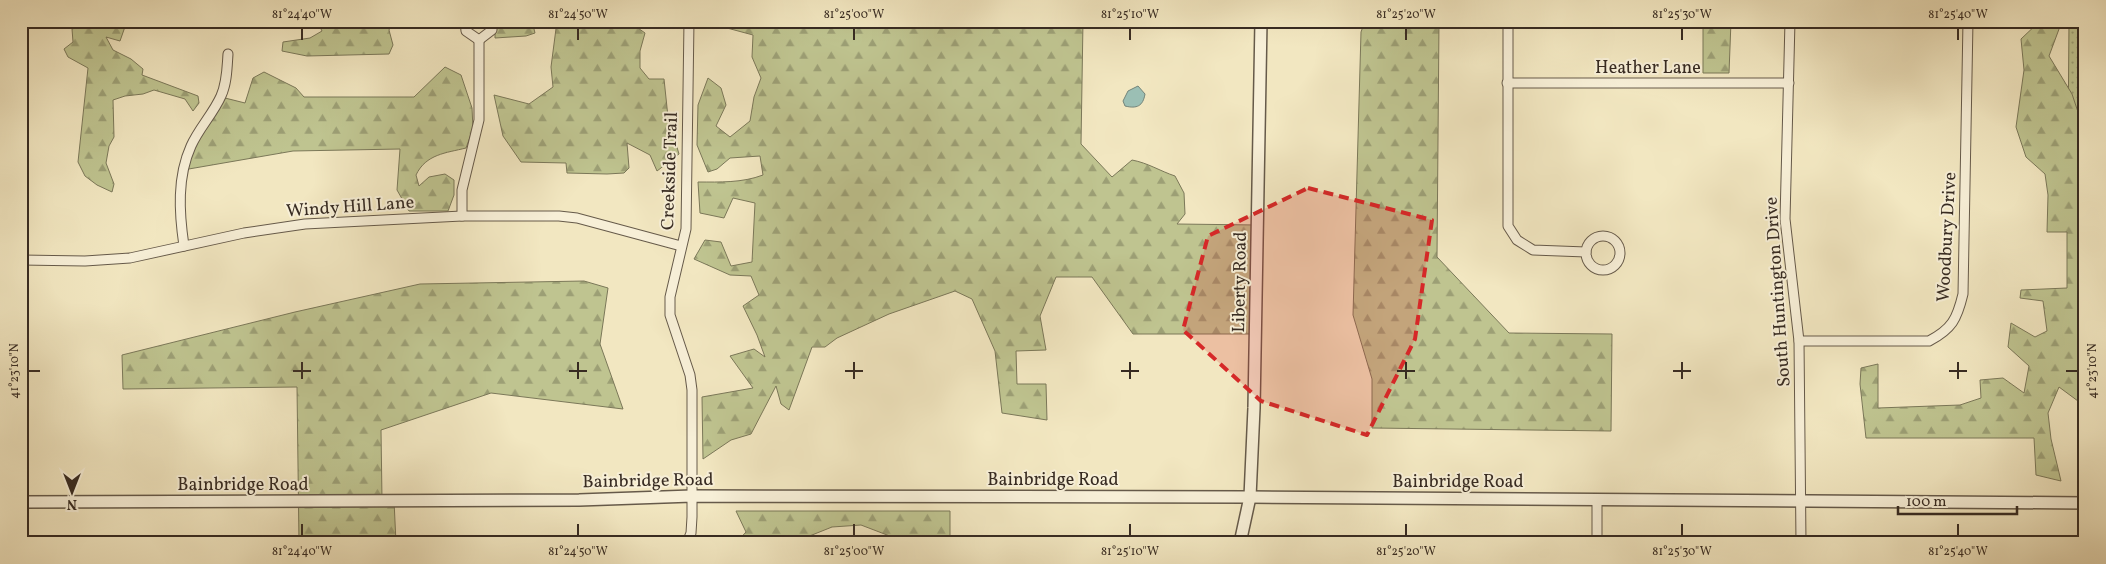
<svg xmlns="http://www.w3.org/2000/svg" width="2106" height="564" font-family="Vollkorn,serif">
	<defs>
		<pattern id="grass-dots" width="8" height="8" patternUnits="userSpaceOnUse" patternTransform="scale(1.25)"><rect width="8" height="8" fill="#bfc490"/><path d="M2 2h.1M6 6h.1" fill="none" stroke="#9c9f75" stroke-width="1.8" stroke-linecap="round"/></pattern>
		<pattern id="forest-firs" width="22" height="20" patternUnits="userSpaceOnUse" patternTransform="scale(1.25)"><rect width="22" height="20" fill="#bfc490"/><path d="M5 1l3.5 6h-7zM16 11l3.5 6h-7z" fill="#9c9f75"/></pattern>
	</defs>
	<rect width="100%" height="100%" fill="#f2e7c1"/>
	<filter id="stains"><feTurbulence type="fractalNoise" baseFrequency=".004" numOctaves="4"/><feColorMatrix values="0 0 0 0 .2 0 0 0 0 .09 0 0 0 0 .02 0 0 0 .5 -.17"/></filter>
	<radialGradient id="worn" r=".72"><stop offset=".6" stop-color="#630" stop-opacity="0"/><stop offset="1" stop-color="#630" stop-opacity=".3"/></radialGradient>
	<path fill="url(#grass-dots)" stroke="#7b7859" d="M 2069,21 L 2085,21 L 2085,142 L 2068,146 Z"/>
	<g fill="url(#forest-firs)" stroke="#7b7859">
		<path d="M 76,21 L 127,21 L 120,41 L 106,37 L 113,50 L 131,59 L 143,69 L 142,75 L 198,96 L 199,103 L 193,111 L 185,99 L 154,90 L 143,94 L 125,96 L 113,100 L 114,137 L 109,146 L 106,163 L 114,184 L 112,192 L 97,185 L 85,176 L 78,162 L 88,68 L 68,57 L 64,49 L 73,42 L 72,29 L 79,27 Z"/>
		<path d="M 317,21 L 392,21 L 389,30 L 393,45 L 389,54 L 307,56 L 282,51 L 283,42 L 310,38 L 322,31 Z"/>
		<path d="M 495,21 L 532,21 L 535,33 L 526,36 L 495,38 Z"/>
		<path d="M 557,21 L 628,21 L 645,33 L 640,51 L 640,68 L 649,79 L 664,79 L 668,117 L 679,154 L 657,171 L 650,155 L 627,143 L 629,168 L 624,173 L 607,174 L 567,173 L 566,163 L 521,162 L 503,136 L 494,95 L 529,104 L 553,87 L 551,67 Z"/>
		<path d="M 721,21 L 1083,21 L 1081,144 L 1112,177 L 1132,160 C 1148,163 1160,171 1175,176 L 1184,193 L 1185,214 L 1177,224 L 1257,225 L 1255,334 L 1133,334 L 1092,277 L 1056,277 L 1040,316 L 1046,350 L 1016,351 L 1017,384 L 1046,384 L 1047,420 L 1002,413 L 995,351 L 972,299 L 955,291 L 889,314 L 837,338 L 825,347 L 812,347 L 789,410 L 781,404 L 776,386 L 751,434 L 731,440 L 703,459 L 702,397 L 753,388 L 730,356 L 754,349 L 765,357 L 757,335 L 743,306 L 759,295 L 751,276 L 730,275 L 694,259 L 705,240 L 721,242 L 731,266 L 752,262 L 755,203 L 733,198 L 724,218 L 700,213 L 698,182 C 720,182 742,183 763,175 L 760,156 L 730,158 L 717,169 L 708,172 L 697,145 L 698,105 L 708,78 L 721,88 L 726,105 L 716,126 L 730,137 L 750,121 L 754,97 L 761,78 L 752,57 L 753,35 L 727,28 Z"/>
		<path d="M 1365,21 L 1439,21 L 1437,257 L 1509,333 L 1612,334 L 1611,431 L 1372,428 L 1372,379 L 1353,315 L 1361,32 Z"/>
		<path d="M 1643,21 L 1731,21 L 1729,73 L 1703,73 L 1703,24 Z"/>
		<path d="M 2040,21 L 2062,21 L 2049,56 L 2072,94 L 2085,133 L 2085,400 L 2082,404 L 2059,387 L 2048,413 L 2051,439 L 2061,481 L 2036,475 L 2034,438 L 1866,438 L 1860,384 L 1861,368 L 1878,364 L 1878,408 L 1960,405 L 1981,398 L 1980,380 L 2003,378 L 2024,393 L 2029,366 L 2008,347 L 2011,323 L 2035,337 L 2047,331 L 2043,301 L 2020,298 L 2021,290 L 2067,288 L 2067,232 L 2047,232 L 2048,195 L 2045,174 L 2026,157 L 2016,127 L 2024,70 L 2021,39 Z"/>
		<path d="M 445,67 L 461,75 L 472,108 L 473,129 L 466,148 C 446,153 426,154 416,175 L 419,186 L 429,177 L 445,174 L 454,180 L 454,195 L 448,211 L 409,211 L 397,190 L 400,149 L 293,151 L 183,170 L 221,97 L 245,103 L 253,78 L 264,72 L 296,88 L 304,97 L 414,97 Z"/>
		<path d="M 584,281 L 608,288 L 600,344 L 623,409 L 491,393 L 381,430 L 382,500 L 394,500 L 396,543 L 299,543 L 297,387 L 123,389 L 122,355 L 295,312 L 420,284 Z"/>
		<path d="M 736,511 L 950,511 L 950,543 L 908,543 L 861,525 L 832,527 L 807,537 L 768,543 L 736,543 L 746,532 Z"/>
	</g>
	<path fill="#9bbfb4" stroke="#73847a" d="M 1138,86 L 1145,94 C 1143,106 1137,109 1125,106 L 1123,101 L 1128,91 Z"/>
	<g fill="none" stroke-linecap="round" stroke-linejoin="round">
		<g stroke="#665a4a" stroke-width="11">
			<g id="minor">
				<path d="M 465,21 L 466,31 L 479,40"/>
				<path d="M 1508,21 L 1508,226 L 1517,240 L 1533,250 L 1586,252"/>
				<path d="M 1790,21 L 1785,219 L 1799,341 L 1801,543"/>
				<path d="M 479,40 L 492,30 L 492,21"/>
				<path d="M 1507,83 L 1789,83"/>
				<path d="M 462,216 L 462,190 L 479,120 L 479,40"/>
				<circle cx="1603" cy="253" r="17"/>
				<path d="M 184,246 C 179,212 177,177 191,146 C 199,128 213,114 221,96 C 227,83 227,68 228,54"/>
				<path d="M 21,260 L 85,261 L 130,258 L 244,233 L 305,224 L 462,216 L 559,216 L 577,218 L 681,246"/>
				<path d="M 1799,341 L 1929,341 C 1952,329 1957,319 1963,294 L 1968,21"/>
				<path d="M 687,543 L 691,533 L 692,517 L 692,390 L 690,375 L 670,315 L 670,297 L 686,229 L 689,21"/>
				<path d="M 1597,543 L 1597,500"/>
			</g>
		</g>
		<g stroke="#665a4a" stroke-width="14">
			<g id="tertiary">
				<path d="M 21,502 L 579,500 L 692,496 L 1250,497 L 2085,503"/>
				<path d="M 1240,543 L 1250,497 L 1254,408 L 1261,21"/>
			</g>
		</g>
		<use href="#minor" stroke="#f7efd7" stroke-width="9"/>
		<use href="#tertiary" stroke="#f7efd7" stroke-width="11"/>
	</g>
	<path fill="#d62828" fill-opacity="0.2" stroke="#d62828" stroke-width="4" stroke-dasharray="10 6" stroke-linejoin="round" d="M 1308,188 L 1432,220 L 1415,339 L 1367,435 L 1261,401 L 1183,330 L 1208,236 Z"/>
	<path fill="none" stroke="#372b22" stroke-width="2" d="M 302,28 L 302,40M 578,28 L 578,40M 854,28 L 854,40M 1130,28 L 1130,40M 1406,28 L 1406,40M 1682,28 L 1682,40M 1958,28 L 1958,40M 302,362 L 302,379M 578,362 L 578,379M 854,362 L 854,379M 1130,362 L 1130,379M 1406,362 L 1406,379M 1682,362 L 1682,379M 1958,362 L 1958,379M 28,371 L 40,371M 293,371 L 311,371M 569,371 L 587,371M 845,371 L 863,371M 1121,371 L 1139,371M 1397,371 L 1415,371M 1673,371 L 1691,371M 1949,371 L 1967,371M 2066,371 L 2078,371M 302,524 L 302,536M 578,524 L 578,536M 854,524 L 854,536M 1130,524 L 1130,536M 1406,524 L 1406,536M 1682,524 L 1682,536M 1958,524 L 1958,536"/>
	<g text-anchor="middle" stroke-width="4" stroke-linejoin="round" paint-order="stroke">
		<g font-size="18" fill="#372b22" stroke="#f7efd7">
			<text x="1648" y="73">Heather Lane</text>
			<text transform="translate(669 171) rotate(-88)" y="6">Creekside Trail</text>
			<text transform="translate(350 206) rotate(-4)" y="6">Windy Hill Lane</text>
			<text transform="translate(1946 237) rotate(-87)" y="6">Woodbury Drive</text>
			<text transform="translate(1239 282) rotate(-89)" y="6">Liberty Road</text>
			<text transform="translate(1777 292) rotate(-94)" y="6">South Huntington Drive</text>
			<text x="1053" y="485">Bainbridge Road</text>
			<text transform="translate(648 480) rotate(-1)" y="6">Bainbridge Road</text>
			<text x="1458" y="487">Bainbridge Road</text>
			<text x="243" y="490">Bainbridge Road</text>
		</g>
	</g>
	<rect width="2106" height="564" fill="none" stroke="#f2e7c1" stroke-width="55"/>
	<g transform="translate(72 492) rotate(180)" stroke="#f7efd7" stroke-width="4" paint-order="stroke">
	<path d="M0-4L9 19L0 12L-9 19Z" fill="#372b22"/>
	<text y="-8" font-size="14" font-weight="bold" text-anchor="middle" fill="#372b22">N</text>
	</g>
	<path d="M1898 506v8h119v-8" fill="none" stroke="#372b22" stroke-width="2.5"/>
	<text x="1906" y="506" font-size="15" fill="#372b22" stroke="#f7efd7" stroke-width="4" paint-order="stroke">100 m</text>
	<rect x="28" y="28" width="2050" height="508" fill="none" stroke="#372b22" stroke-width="2"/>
	<g font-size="12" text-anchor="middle" fill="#372b22">
		<text x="302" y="18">81°24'40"W</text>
		<text x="578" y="18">81°24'50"W</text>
		<text x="854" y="18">81°25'00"W</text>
		<text x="1130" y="18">81°25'10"W</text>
		<text x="1406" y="18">81°25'20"W</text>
		<text x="1682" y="18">81°25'30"W</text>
		<text x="1958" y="18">81°25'40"W</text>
		<text transform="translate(2092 371) rotate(-90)" y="4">41°23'10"N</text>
		<text transform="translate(14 371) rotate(-90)" y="4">41°23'10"N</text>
		<text x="302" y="555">81°24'40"W</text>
		<text x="578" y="555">81°24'50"W</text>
		<text x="854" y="555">81°25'00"W</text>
		<text x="1130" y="555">81°25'10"W</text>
		<text x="1406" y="555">81°25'20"W</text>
		<text x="1682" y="555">81°25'30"W</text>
		<text x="1958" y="555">81°25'40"W</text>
	</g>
	<rect width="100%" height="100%" filter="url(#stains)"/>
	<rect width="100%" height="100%" fill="url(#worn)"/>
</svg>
